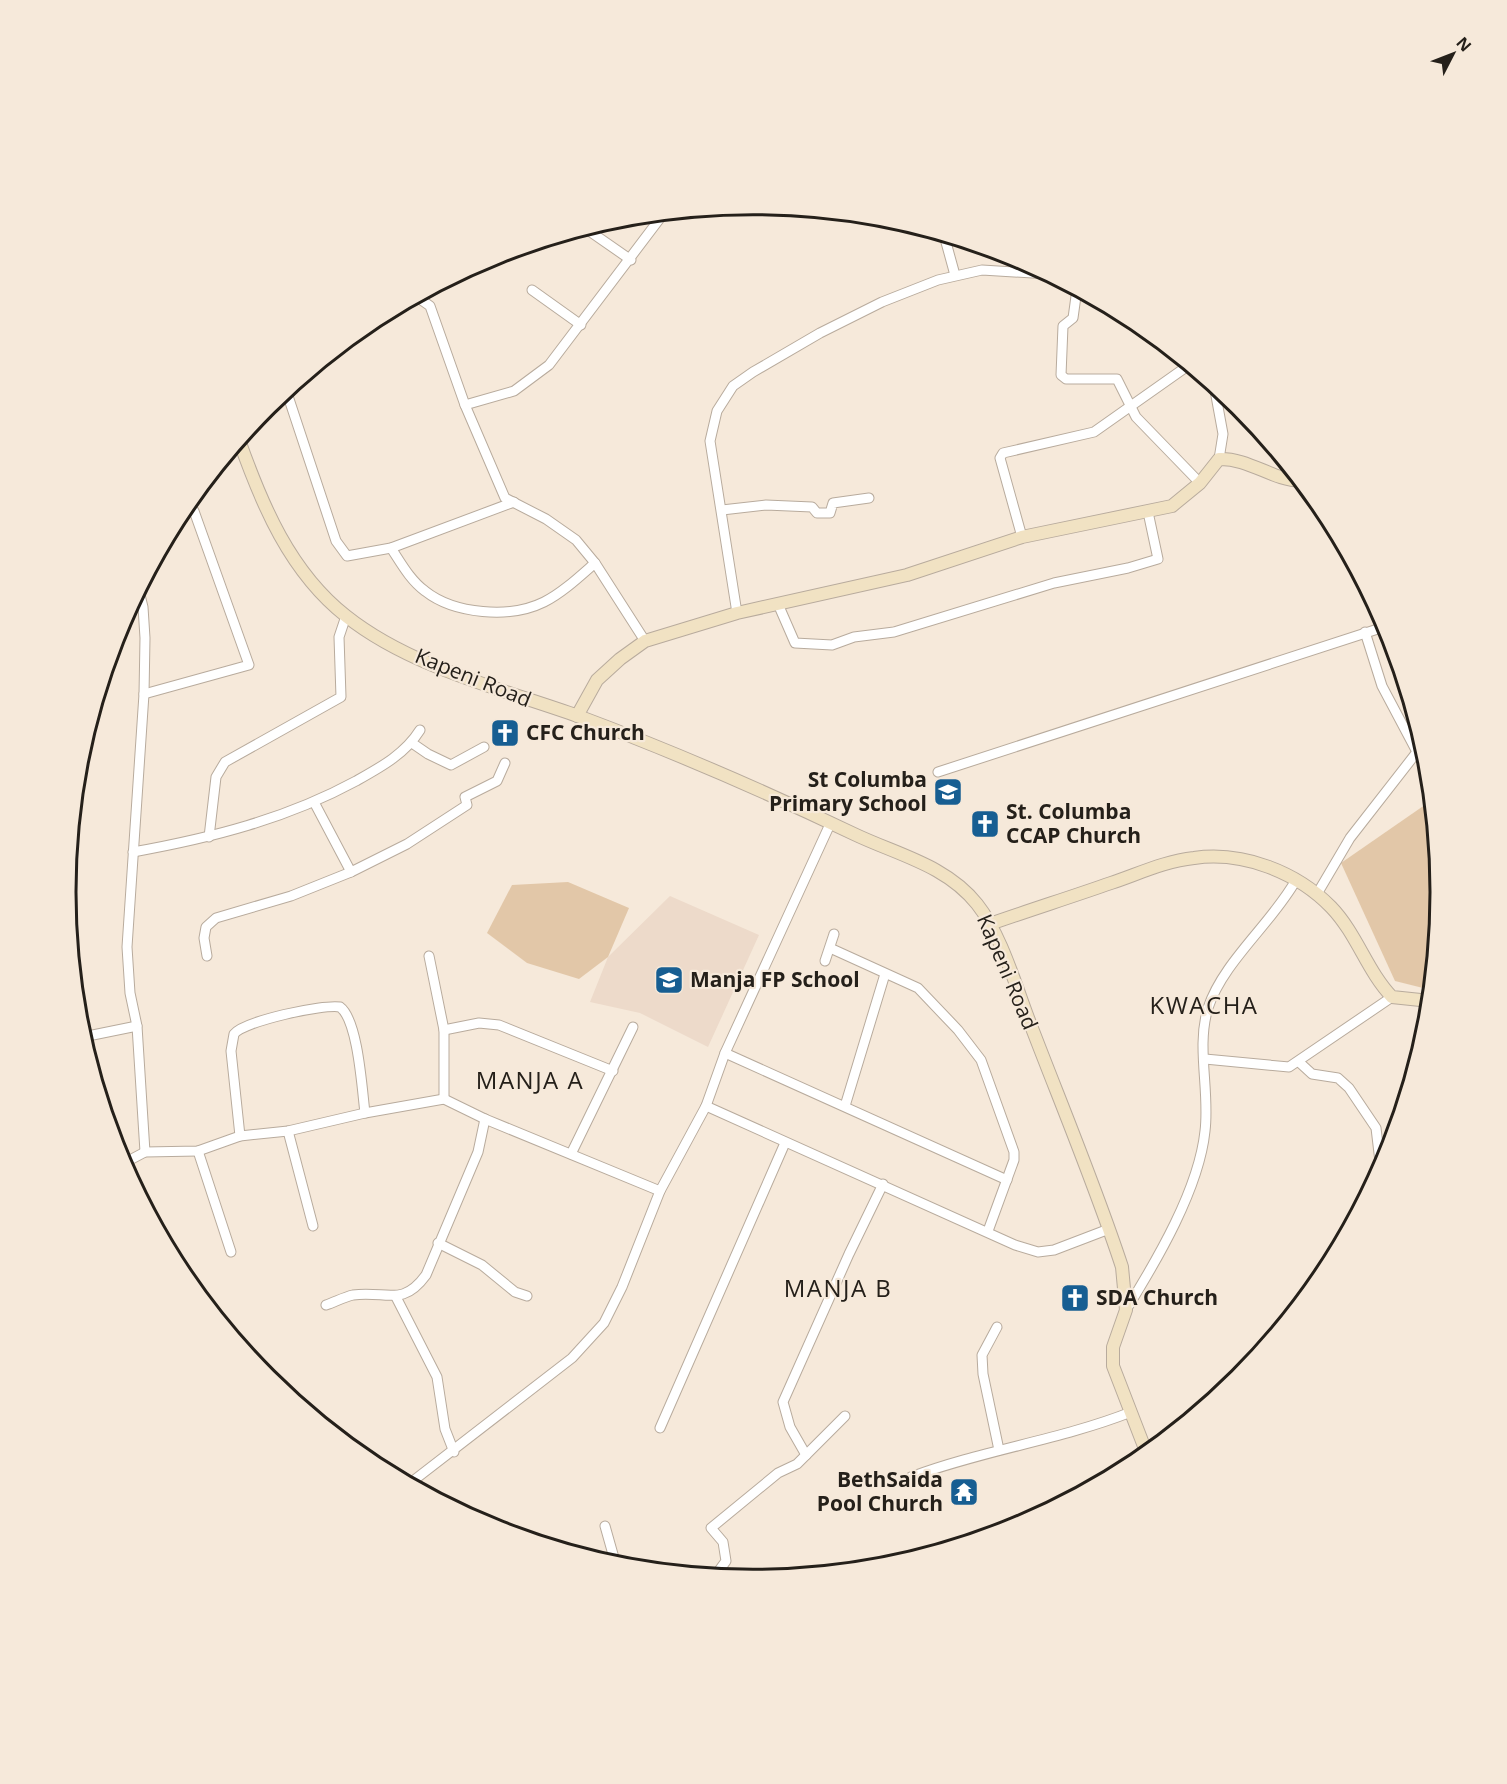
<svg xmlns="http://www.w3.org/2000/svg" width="1507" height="1784" font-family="'Open Sans',sans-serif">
	<rect width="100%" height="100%" fill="#f6e9da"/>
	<path fill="#eddaca" d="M 670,896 L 759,935 L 708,1047 L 640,1013 L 590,1002 L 608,957 Z"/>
	<g fill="#e2c7a8">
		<path d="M 1432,800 L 1441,892 L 1431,990 L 1395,981 L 1341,863 Z"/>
		<path d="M 568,882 L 629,908 L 608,957 L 579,979 L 527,963 L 487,933 L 512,885 Z"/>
	</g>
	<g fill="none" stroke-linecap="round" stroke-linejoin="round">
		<g stroke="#b8ab9d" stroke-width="11">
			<g id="street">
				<path d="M 585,228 L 631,260"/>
				<path d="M 944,235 L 955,275"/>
				<path d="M 1077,289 L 1073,318 L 1063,326 L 1061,375 L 1066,379 L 1117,379 L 1136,417 L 1200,483"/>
				<path d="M 532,290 L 581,325"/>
				<path d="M 407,301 L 420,299 L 430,306 L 465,405 L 505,498 L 546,519 L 576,540 L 595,563 L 645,641"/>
				<path d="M 1214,385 L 1223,434 L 1219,459"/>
				<path d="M 286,390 L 336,541 L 347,556 L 391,548 L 514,502"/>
				<path d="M 465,405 L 514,391 L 549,365 L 664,213"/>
				<path d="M 722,510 L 766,505 L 812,507 L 817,513 L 830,513 L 833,503 L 869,498"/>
				<path d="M 1022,537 L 1000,458 L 1003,453 L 1094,432 L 1189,365"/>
				<path d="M 391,548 C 401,563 410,580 425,591 C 454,614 510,619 544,602 C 562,593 579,577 595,563"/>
				<path d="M 139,591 L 143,607 L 145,638 L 144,694 L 127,947 L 130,993 L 137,1026 L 145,1152"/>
				<path d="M 778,604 L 795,643 L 832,645 L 854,637 L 894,632 L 1054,583 L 1128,568 L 1158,559 L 1148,512"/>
				<path d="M 737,613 L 710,441 L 717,411 L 733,386 L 753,372 L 820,333 L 882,302 L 938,280 L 982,270 L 1049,274"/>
				<path d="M 1365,632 L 1382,686 L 1417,752"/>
				<path d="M 144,694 L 249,665 L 194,511"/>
				<path d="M 412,743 L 428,754 L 451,765 L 484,747"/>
				<path d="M 938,772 L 1387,626"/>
				<path d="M 314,802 L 351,872"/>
				<path d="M 209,837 L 216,777 L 225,762 L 341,697 L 339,637 L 346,616"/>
				<path d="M 133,852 C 211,838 286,819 356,781 C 381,767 405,754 420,730"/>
				<path d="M 1317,894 L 1350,838 L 1417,752 L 1425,749"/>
				<path d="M 830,948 L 918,988 L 958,1030 L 981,1060 L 1014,1152 L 1014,1160 L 988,1231"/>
				<path d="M 207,956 L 204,938 L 206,927 L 216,918 L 291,896 L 351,872 L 407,844 L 467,805 L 465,797 L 497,781 L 505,763"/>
				<path d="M 429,956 L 444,1030 L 444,1099"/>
				<path d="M 825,961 L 834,934"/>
				<path d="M 444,1030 L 479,1023 L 499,1025 L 613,1071"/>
				<path d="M 83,1037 L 137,1026"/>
				<path d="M 725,1053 L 1007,1180"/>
				<path d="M 1205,1059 L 1289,1067 L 1392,997"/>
				<path d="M 1299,1062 L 1312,1074 L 1338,1078 L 1349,1088 L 1376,1128 L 1381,1170"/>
				<path d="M 706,1106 L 1015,1245 L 1038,1252 L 1054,1250 L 1109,1229"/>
				<path d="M 845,1106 L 885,974"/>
				<path d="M 288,1131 L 313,1226"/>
				<path d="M 240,1136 L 231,1051 L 234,1034 C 244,1021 323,1004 340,1007 C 358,1020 362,1089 365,1113"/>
				<path d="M 198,1151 L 231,1252"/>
				<path d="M 571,1154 L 633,1027"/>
				<path d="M 125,1167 L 126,1162 L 145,1152 L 198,1151 L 240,1136 L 288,1131 L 365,1113 L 444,1099 L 485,1119 L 660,1191"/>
				<path d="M 438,1243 L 482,1265 L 515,1292 L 527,1296"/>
				<path d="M 396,1297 L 437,1377 L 445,1429 L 454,1452"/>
				<path d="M 326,1305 C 335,1302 344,1297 353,1295 C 386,1290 402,1308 426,1275 L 478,1152 L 485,1119"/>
				<path d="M 1126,1310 C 1157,1260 1199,1189 1205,1131 C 1210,1091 1196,1047 1208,1008 C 1223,962 1272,923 1296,880"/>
				<path d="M 997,1327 L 982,1355 L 983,1374 L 999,1450"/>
				<path d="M 660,1428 L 785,1143"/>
				<path d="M 806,1455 L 790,1427 L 783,1402 L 849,1254 L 883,1184"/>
				<path d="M 911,1477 C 983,1450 1060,1440 1131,1412"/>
				<path d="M 409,1484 L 572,1358 L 604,1323 L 622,1287 L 660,1191 L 706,1106 L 725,1053 L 831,822"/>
				<path d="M 605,1526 L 616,1565"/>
				<path d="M 715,1576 L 726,1561 L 723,1542 L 711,1528 L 778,1473 L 797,1464 L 845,1416"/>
			</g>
		</g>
		<g stroke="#b8ab9d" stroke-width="14">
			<g id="secondary">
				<path d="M 239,440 C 262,505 290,572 346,616 C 410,667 502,689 578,716 C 672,751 764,791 854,834 C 898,855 946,865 977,904 C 1001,934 1016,987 1030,1023 C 1061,1104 1095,1185 1122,1267 L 1126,1310 L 1113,1347 L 1113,1366 L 1147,1454"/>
				<path d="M 577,716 L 597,680 L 620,659 L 645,641 L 737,613 L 907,575 L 1022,537 L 1172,506 L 1200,483 L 1219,459 C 1249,458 1272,480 1301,481"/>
				<path d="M 990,924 C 1030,910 1071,897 1111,883 C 1138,874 1165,861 1194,858 C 1243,851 1297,872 1331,907 C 1357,934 1367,971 1392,997 L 1430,1001"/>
			</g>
		</g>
		<use href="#street" stroke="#fff" stroke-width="9"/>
		<use href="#secondary" stroke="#f1e2c3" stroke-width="12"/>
	</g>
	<defs>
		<g id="church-square" transform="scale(1.5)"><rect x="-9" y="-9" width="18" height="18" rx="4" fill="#175e92" stroke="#f6e9da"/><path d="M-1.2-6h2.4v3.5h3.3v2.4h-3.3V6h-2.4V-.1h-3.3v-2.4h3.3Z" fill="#fff"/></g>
		<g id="school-square" transform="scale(1.5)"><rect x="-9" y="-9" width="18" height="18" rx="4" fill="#175e92" stroke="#f6e9da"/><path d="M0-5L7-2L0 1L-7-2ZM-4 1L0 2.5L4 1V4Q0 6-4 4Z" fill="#fff"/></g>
		<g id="temple-square" transform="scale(1.5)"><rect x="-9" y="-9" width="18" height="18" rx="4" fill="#175e92" stroke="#f6e9da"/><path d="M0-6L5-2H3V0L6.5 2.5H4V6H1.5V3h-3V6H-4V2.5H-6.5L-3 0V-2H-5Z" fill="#fff"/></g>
	</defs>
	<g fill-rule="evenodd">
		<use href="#church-square" x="505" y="733"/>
		<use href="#school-square" x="948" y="792"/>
		<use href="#church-square" x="985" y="824"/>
		<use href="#school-square" x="669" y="980"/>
		<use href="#church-square" x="1075" y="1298"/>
		<use href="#temple-square" x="964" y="1492"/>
	</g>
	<g text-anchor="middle" stroke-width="4.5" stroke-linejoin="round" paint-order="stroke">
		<g font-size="21" fill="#25201a" stroke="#f6e9da">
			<text transform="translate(473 678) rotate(22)" y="7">Kapeni Road</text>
			<text transform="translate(1007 972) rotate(67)" y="7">Kapeni Road</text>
		</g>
		<g font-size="21" font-weight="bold" fill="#25201a" stroke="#f6e9da" text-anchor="start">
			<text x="526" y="740">CFC Church</text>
			<text x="927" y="787" text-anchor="end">St Columba<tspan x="927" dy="24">Primary School</tspan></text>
			<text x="1006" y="819">St. Columba<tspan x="1006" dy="24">CCAP Church</tspan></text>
			<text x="690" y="987">Manja FP School</text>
			<text x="1096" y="1305">SDA Church</text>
			<text x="943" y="1487" text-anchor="end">BethSaida<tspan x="943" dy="24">Pool Church</tspan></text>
		</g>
		<g font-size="24" letter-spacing="1.5" fill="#25201a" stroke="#f6e9da">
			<text x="1204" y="1014">KWACHA</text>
			<text x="530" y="1089">MANJA A</text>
			<text x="838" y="1297">MANJA B</text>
		</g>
	</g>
	<path d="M0 0H1507V1784H0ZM76 892a677 677 0 1 1 1354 0a677 677 0 1 1-1354 0Z" fill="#f6e9da" fill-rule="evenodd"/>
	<path fill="none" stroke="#25201a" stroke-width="3" d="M76 892a677 677 0 1 1 1354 0a677 677 0 1 1-1354 0Z"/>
	<g transform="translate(1453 54) rotate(48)" stroke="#f6e9da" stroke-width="4.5" paint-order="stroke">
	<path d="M0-4.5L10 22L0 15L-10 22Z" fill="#25201a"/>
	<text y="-9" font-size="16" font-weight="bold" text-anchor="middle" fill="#25201a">N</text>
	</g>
</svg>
